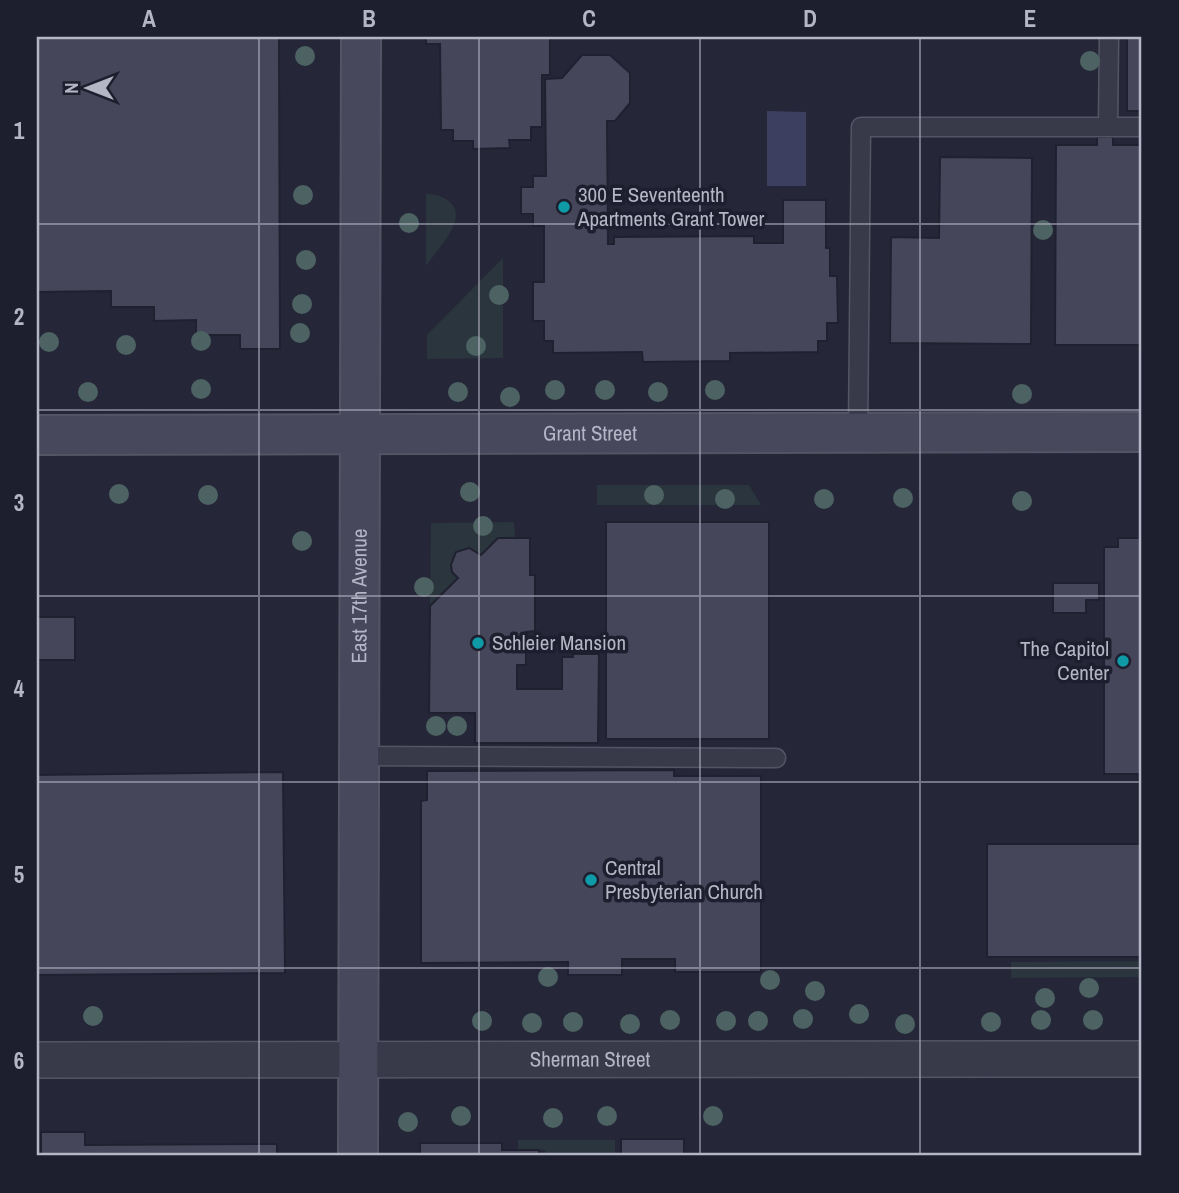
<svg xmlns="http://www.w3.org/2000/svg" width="1179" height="1193" font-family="'Archivo Narrow',sans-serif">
	<rect width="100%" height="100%" fill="#252739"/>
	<g fill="#2a353d">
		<path d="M 426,194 C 443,194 462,204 454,224 C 450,237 434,254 426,266 Z"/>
		<path d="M 503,258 L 503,358 L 427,359 L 427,335 Z"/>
		<path d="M 597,485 L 749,485 L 761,505 L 597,505 Z"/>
		<path d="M 514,522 L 515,538 L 498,538 L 481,555 L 469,548 L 456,552 C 449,561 449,570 458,578 L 430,606 L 431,523 Z"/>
		<path d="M 1142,961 L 1142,977 L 1011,978 L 1011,962 Z"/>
		<path d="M 518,1140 L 615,1140 L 615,1156 L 546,1156 L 545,1150 L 518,1150 Z"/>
	</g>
	<path fill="#3d3f60" d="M 767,111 L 806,112 L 806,186 L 767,186 Z"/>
	<g fill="#45465a" stroke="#202130" stroke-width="2">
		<path d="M 37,37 L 279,37 L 280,349 L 240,349 L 240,335 L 196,335 L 196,320 L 154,321 L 154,307 L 111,307 L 111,291 L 37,292 Z"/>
		<path d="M 426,37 L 550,37 L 550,75 L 542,75 L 542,127 L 531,127 L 531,140 L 509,140 L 510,148 L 473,149 L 473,141 L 453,141 L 453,130 L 441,130 L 440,44 L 426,44 Z"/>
		<rect x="1127" y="37" width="15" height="74"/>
		<path d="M 582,55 L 610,55 L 630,73 L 630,103 L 615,121 L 607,121 L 608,244 L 614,244 L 614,237 L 754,236 L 754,243 L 783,243 L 783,200 L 826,200 L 826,248 L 830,248 L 830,276 L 837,276 L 838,323 L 827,323 L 827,341 L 818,341 L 818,352 L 730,353 L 730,361 L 643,362 L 642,352 L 553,353 L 553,341 L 544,341 L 544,321 L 533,321 L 533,282 L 544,282 L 544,226 L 533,226 L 533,214 L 521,214 L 521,187 L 533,187 L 533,176 L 546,176 L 545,79 L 562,78 Z"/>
		<path d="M 1097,137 L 1113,137 L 1113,145 L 1142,145 L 1142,345 L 1055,345 L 1056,145 L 1097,145 Z"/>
		<path d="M 940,157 L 1032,158 L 1031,344 L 890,343 L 891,237 L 939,238 Z"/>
		<rect x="606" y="522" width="163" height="217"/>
		<path d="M 498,538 L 530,538 L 530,575 L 535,575 L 535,631 L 526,632 L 526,665 L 517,665 L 517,689 L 562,689 L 562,657 L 573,657 L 573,654 L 599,654 L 598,743 L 475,743 L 475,713 L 429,713 L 430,606 L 458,578 L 452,572 L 451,565 L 456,552 L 469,548 L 481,555 Z"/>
		<path d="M 1118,538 L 1142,538 L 1142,957 L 987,957 L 987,844 L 1138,844 L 1138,774 L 1104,774 L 1104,547 L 1118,547 Z"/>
		<path d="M 1053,583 L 1099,583 L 1099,600 L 1086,600 L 1086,613 L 1053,613 Z"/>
		<rect x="37" y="617" width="38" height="43"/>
		<path d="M 674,770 L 674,776 L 761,776 L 761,972 L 675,972 L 675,959 L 622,959 L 622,975 L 568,975 L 568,962 L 421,963 L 421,801 L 427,800 L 427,771 Z"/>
		<path d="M 283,772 L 285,973 L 37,975 L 37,775 Z"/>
		<path d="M 41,1132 L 85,1132 L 85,1145 L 277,1144 L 277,1156 L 41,1156 Z"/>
		<rect x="621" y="1139" width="63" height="17"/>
		<path d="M 420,1143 L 502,1143 L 502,1150 L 539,1150 L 539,1156 L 420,1156 Z"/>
	</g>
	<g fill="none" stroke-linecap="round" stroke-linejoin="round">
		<g stroke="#545564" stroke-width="21">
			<g id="lane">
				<path d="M 1108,127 L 1109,37"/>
				<path d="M 858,433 L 861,127 L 1142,127"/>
				<path d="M 359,756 L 776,758"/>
			</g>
		</g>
		<g stroke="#545564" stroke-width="38">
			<g id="street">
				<path id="s1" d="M 37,1060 L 1142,1059"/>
			</g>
		</g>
		<g stroke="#545564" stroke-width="42">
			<g id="secondary">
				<path id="s2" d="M 37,435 L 1142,432"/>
				<path id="s3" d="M 358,1156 L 361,37"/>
			</g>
		</g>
		<use href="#lane" stroke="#393a49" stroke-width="18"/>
		<use href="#street" stroke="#393a49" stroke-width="35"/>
		<use href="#secondary" stroke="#47485c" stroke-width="38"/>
	</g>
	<g fill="#4d6262">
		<circle cx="305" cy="56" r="10"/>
		<circle cx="1090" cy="61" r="10"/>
		<circle cx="303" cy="195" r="10"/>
		<circle cx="409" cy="223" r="10"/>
		<circle cx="1043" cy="230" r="10"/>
		<circle cx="306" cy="260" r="10"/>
		<circle cx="499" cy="295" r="10"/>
		<circle cx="302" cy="304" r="10"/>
		<circle cx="300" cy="333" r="10"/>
		<circle cx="201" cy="341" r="10"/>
		<circle cx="49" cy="342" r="10"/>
		<circle cx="126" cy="345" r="10"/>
		<circle cx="476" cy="346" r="10"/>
		<circle cx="201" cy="389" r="10"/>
		<circle cx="555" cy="390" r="10"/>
		<circle cx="605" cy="390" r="10"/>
		<circle cx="715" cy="390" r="10"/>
		<circle cx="88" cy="392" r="10"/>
		<circle cx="458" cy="392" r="10"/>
		<circle cx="658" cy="392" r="10"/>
		<circle cx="1022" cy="394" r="10"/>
		<circle cx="510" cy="397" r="10"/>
		<circle cx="470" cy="492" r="10"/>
		<circle cx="119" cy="494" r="10"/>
		<circle cx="208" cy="495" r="10"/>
		<circle cx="654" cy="495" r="10"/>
		<circle cx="903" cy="498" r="10"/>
		<circle cx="725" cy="499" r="10"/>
		<circle cx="824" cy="499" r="10"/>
		<circle cx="1022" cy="501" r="10"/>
		<circle cx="483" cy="526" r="10"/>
		<circle cx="302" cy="541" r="10"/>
		<circle cx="424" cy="587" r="10"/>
		<circle cx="436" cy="726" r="10"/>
		<circle cx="457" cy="726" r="10"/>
		<circle cx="548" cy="977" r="10"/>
		<circle cx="770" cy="980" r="10"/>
		<circle cx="1089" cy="988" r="10"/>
		<circle cx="815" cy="991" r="10"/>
		<circle cx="1045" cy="998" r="10"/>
		<circle cx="859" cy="1014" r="10"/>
		<circle cx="93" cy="1016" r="10"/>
		<circle cx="803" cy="1019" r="10"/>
		<circle cx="670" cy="1020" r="10"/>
		<circle cx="1041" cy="1020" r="10"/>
		<circle cx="1093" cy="1020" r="10"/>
		<circle cx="482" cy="1021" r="10"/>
		<circle cx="726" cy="1021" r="10"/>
		<circle cx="758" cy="1021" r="10"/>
		<circle cx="573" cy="1022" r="10"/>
		<circle cx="991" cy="1022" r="10"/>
		<circle cx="532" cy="1023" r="10"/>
		<circle cx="630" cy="1024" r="10"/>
		<circle cx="905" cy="1024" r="10"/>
		<circle cx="461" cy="1116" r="10"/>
		<circle cx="607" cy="1116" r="10"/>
		<circle cx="713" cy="1116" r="10"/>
		<circle cx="553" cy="1118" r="10"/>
		<circle cx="408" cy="1122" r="10"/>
	</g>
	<path fill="none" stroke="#b4b5c5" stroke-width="2" stroke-opacity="0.55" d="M 259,37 L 259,1156M 479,37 L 479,1156M 700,37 L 700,1156M 920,37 L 920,1156M 37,224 L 1142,224M 37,410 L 1142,410M 37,596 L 1142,596M 37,782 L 1142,782M 37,968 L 1142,968"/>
	<g fill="#0f9aa8" stroke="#1e1f2e" stroke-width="2.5">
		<circle cx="564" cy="207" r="7"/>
		<circle cx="478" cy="643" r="7"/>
		<circle cx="1123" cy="661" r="7"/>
		<circle cx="591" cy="880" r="7"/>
	</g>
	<g text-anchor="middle" stroke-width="7" stroke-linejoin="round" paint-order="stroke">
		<g font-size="21" fill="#b4b5c5" stroke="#1e1f2e" text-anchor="start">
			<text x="578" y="202">300 E Seventeenth<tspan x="578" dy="24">Apartments Grant Tower</tspan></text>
			<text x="492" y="650">Schleier Mansion</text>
			<text x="1109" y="656" text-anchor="end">The Capitol<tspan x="1109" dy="24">Center</tspan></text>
			<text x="605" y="875">Central<tspan x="605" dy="24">Presbyterian Church</tspan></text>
		</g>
		<g font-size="21" fill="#b4b5c5" stroke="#1e1f2e">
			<text dy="7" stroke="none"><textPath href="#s2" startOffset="553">Grant Street</textPath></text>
			<text dy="7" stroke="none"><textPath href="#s3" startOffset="560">East 17th Avenue</textPath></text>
			<text dy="7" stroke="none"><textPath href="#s1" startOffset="553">Sherman Street</textPath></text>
		</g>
	</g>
	<rect width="1179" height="1193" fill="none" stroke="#1e1f2e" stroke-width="77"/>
	<g transform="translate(88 88) rotate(270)" stroke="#1e1f2e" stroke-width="5" paint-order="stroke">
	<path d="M0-5L12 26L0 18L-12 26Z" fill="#b4b5c5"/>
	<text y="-10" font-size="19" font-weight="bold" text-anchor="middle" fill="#b4b5c5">N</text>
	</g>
	<rect x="38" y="38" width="1102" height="1116" fill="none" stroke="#b4b5c5" stroke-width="2.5"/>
	<g font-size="23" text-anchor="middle" font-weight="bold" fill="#b4b5c5">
		<text x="149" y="27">A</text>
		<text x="369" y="27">B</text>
		<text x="589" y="27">C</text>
		<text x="810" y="27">D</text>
		<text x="1030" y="27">E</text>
		<text x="19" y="139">1</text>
		<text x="19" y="325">2</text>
		<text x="19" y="511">3</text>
		<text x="19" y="697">4</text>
		<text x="19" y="883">5</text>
		<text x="19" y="1069">6</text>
	</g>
</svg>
